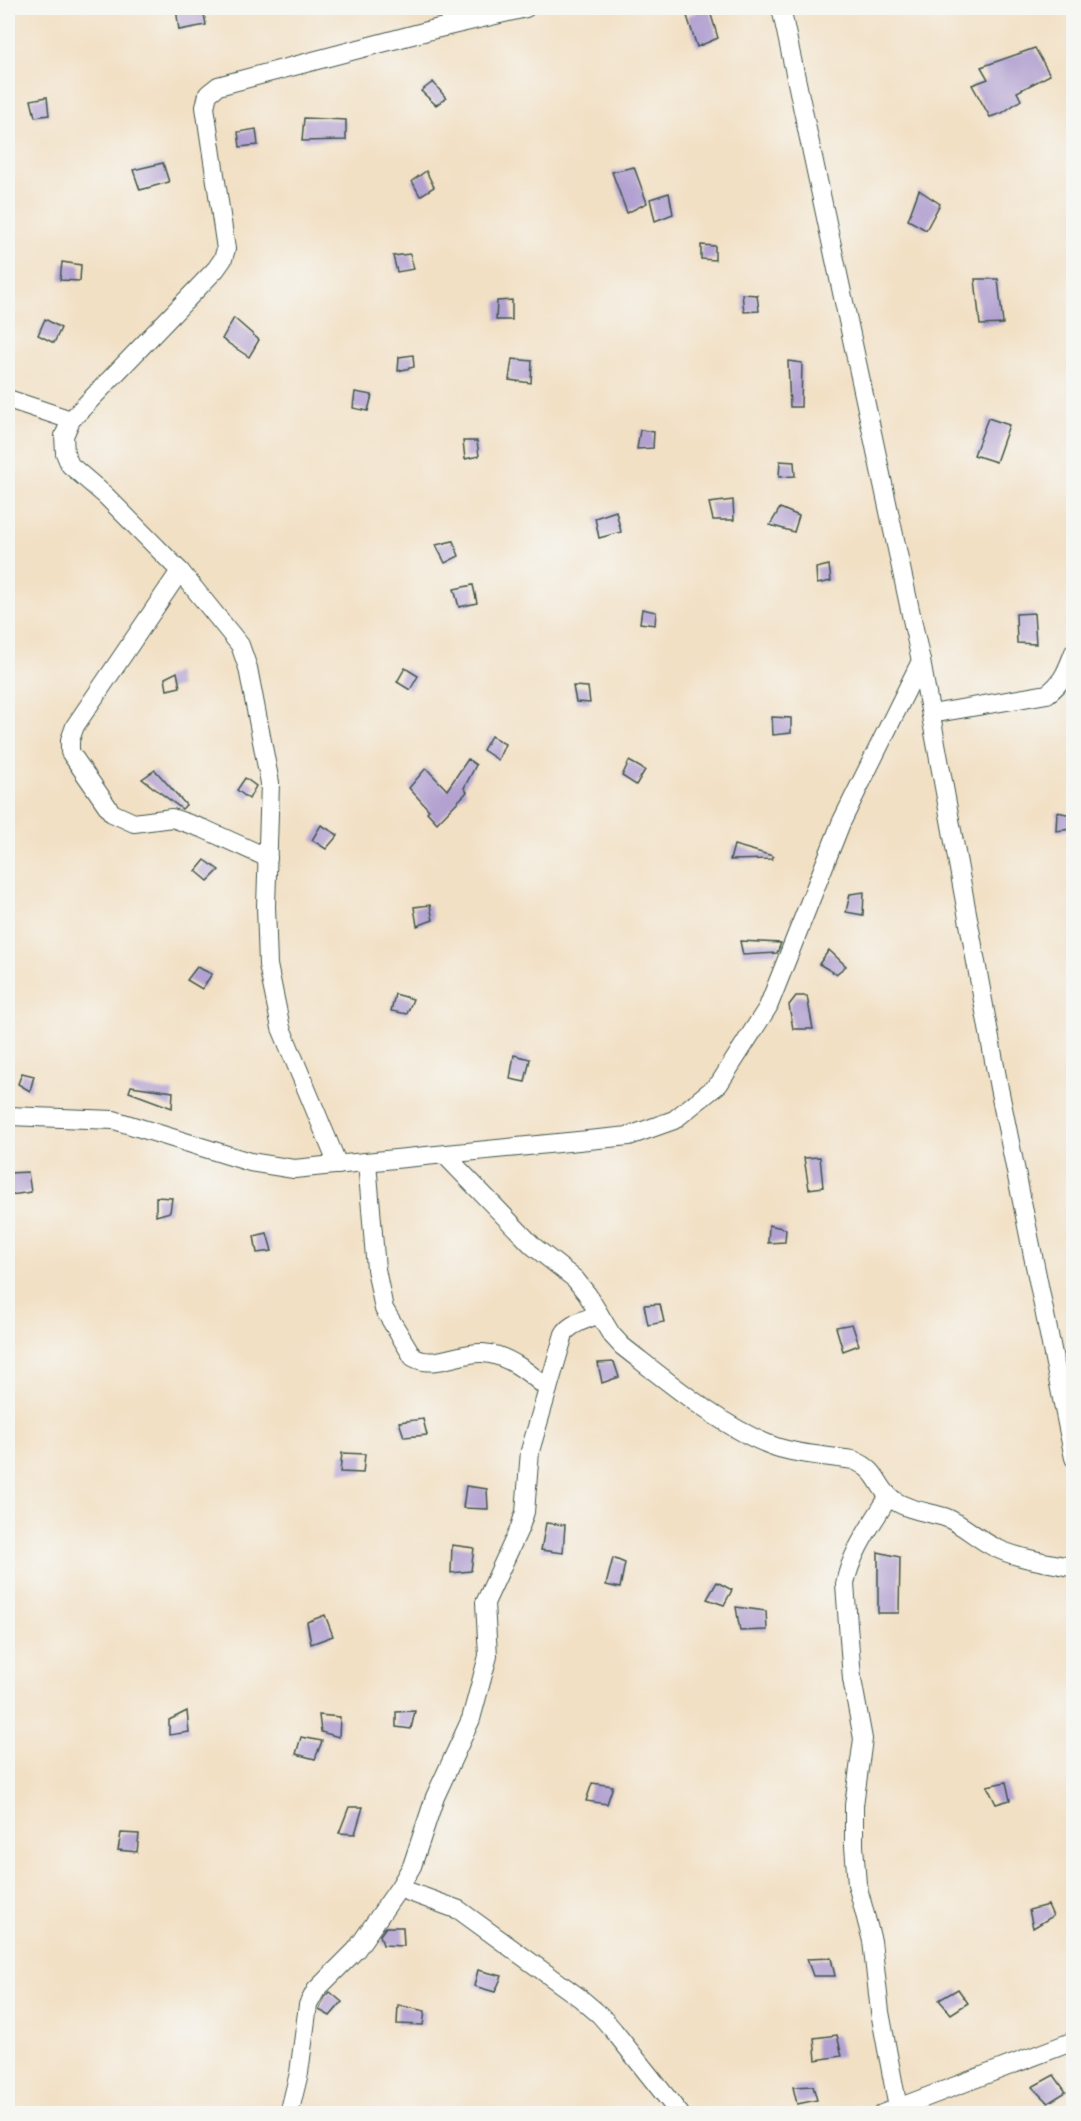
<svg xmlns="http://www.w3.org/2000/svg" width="1081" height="2121" font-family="'Architects Daughter',sans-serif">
	<rect width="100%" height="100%" fill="#f6f6f2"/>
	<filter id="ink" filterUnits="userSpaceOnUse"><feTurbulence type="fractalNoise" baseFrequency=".0167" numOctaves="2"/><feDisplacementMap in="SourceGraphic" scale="12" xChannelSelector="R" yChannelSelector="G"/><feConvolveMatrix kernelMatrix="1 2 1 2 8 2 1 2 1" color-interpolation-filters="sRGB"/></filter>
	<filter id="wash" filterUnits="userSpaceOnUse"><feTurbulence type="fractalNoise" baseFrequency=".008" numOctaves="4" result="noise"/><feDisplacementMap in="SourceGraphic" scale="24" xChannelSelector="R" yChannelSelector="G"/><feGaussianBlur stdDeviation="1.35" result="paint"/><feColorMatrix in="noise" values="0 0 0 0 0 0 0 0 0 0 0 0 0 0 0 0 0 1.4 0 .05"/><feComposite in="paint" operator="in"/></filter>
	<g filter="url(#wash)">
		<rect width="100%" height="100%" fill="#f2e0c5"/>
		<g id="blocks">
			<g fill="#b3a2d1">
				<path d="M 176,8 L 203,8 L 206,25 L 179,30 Z"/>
				<path d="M 705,8 L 709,8 L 718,38 L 697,47 L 687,16 Z"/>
				<path d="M 1035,48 L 1050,75 L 1017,92 L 1021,100 L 1002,113 L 990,117 L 972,85 L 988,79 L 981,67 Z"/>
				<path d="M 433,82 L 446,98 L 436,105 L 421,91 Z"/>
				<path d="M 47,97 L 49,115 L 35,117 L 31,100 Z"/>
				<path d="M 304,118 L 346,120 L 346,140 L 302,141 Z"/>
				<path d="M 256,129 L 258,145 L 240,147 L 238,132 Z"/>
				<path d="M 163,163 L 169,182 L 140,190 L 133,170 Z"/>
				<path d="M 634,167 L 647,203 L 627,213 L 612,172 Z"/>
				<path d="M 426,171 L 434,187 L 420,196 L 412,181 Z"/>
				<path d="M 919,190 L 940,204 L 926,230 L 908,220 Z"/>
				<path d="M 669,193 L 673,214 L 655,221 L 650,199 Z"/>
				<path d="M 701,245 L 715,246 L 715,260 L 701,259 Z"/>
				<path d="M 410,254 L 414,269 L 397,272 L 393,256 Z"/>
				<path d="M 62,262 L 81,265 L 80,281 L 60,280 Z"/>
				<path d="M 975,279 L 998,279 L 1003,324 L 980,325 Z"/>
				<path d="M 742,294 L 757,295 L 759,311 L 744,312 Z"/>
				<path d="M 512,300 L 512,320 L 496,320 L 497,301 Z"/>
				<path d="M 234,318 L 259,340 L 249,357 L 222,339 Z"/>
				<path d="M 45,319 L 61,328 L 54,343 L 38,335 Z"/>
				<path d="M 413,355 L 414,367 L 398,371 L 399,357 Z"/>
				<path d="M 512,359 L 532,361 L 531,383 L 509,380 Z"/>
				<path d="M 788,361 L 802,363 L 801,407 L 790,407 Z"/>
				<path d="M 355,392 L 372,395 L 368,411 L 353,408 Z"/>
				<path d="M 988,418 L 1009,425 L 996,462 L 974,455 Z"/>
				<path d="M 640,430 L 654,432 L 653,448 L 637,449 Z"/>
				<path d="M 463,441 L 477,441 L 479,456 L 465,459 Z"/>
				<path d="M 780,461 L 794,462 L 795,476 L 779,477 Z"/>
				<path d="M 733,500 L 734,520 L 713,520 L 709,503 Z"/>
				<path d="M 780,508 L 799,516 L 794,532 L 770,525 Z"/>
				<path d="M 616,511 L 621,532 L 599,538 L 595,518 Z"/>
				<path d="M 453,541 L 459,556 L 445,563 L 436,545 Z"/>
				<path d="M 829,565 L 831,581 L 817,584 L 816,568 Z"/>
				<path d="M 473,585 L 477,603 L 459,607 L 454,589 Z"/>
				<path d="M 642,609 L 656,612 L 655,625 L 640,623 Z"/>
				<path d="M 1034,613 L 1036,644 L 1017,643 L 1016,614 Z"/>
				<path d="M 405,668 L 418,676 L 410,690 L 397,682 Z"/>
				<path d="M 177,672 L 180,687 L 167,690 L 165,678 Z"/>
				<path d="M 573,686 L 588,687 L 590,703 L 576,702 Z"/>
				<path d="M 772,717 L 791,718 L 791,733 L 773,735 Z"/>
				<path d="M 491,736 L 505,744 L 498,760 L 483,750 Z"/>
				<path d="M 468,759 L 476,765 L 464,788 L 467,792 L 437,823 L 427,812 L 429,810 L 409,788 L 426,768 L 447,790 Z"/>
				<path d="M 629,761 L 645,770 L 636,785 L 622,776 Z"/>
				<path d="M 155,770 L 186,805 L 182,809 L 142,779 Z"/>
				<path d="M 245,778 L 256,786 L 249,799 L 237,790 Z"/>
				<path d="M 1057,812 L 1072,815 L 1071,829 L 1056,831 Z"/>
				<path d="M 321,825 L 338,835 L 326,849 L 312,840 Z"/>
				<path d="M 734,845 L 773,856 L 772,859 L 730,860 Z"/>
				<path d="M 205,860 L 219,870 L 208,881 L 196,871 Z"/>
				<path d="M 864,892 L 863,915 L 846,912 L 850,894 Z"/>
				<path d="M 430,905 L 433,920 L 417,926 L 414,907 Z"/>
				<path d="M 740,941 L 781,943 L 777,953 L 743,955 Z"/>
				<path d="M 829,950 L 846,966 L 836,974 L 819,964 Z"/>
				<path d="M 197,967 L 212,974 L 202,989 L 187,980 Z"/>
				<path d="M 395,994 L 413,999 L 407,1014 L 391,1011 Z"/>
				<path d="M 796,996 L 807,996 L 813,1029 L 793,1029 L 789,1005 Z"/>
				<path d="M 514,1055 L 530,1059 L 525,1082 L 510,1079 Z"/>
				<path d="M 22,1073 L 34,1076 L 30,1091 L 18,1084 Z"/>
				<path d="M 131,1086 L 173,1092 L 172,1108 L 129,1092 Z"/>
				<path d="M 820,1157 L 823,1187 L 809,1189 L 804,1158 Z"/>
				<path d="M 28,1172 L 31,1192 L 11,1195 L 9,1173 Z"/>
				<path d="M 156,1197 L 172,1198 L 170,1212 L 156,1216 Z"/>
				<path d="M 769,1225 L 786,1229 L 785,1242 L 768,1243 Z"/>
				<path d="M 267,1233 L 272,1251 L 257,1253 L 254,1236 Z"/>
				<path d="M 660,1304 L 664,1322 L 648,1325 L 644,1305 Z"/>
				<path d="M 852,1324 L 859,1345 L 843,1351 L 836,1327 Z"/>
				<path d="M 614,1362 L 619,1377 L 602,1383 L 598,1363 Z"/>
				<path d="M 423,1419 L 427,1435 L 404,1437 L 399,1422 Z"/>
				<path d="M 342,1453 L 365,1454 L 363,1473 L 340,1472 Z"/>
				<path d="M 466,1486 L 487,1489 L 488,1509 L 463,1508 Z"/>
				<path d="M 546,1523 L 565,1525 L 563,1553 L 541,1550 Z"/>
				<path d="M 452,1545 L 474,1548 L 471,1571 L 451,1573 Z"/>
				<path d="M 878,1552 L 900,1557 L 899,1613 L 878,1613 Z"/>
				<path d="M 613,1558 L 625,1563 L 620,1588 L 606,1585 Z"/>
				<path d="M 717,1582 L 732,1590 L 724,1605 L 707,1599 Z"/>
				<path d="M 736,1607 L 766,1611 L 767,1630 L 740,1631 Z"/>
				<path d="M 325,1615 L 333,1636 L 311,1644 L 307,1622 Z"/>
				<path d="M 187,1711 L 189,1732 L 169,1735 L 169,1720 Z"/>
				<path d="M 415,1711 L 411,1729 L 396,1727 L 396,1712 Z"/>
				<path d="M 319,1715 L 340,1717 L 339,1737 L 321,1732 Z"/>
				<path d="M 301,1737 L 322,1741 L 315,1759 L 296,1754 Z"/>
				<path d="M 1006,1782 L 1010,1800 L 996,1804 L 987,1786 Z"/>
				<path d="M 592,1783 L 613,1786 L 607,1804 L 586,1801 Z"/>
				<path d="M 349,1807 L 363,1807 L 355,1834 L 339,1833 Z"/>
				<path d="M 121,1833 L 139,1834 L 137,1852 L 118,1850 Z"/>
				<path d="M 1048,1905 L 1053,1916 L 1033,1928 L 1029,1910 Z"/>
				<path d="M 386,1927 L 403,1927 L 404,1946 L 383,1945 L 380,1935 Z"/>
				<path d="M 831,1958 L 835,1976 L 813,1976 L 807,1959 Z"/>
				<path d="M 478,1970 L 502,1976 L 495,1992 L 474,1986 Z"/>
				<path d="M 958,1989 L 968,2003 L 951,2014 L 939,2000 Z"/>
				<path d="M 330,1992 L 342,2002 L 330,2016 L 319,2010 L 325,1997 Z"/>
				<path d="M 398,2005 L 425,2011 L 423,2025 L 397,2024 Z"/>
				<path d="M 837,2035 L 842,2056 L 816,2060 L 814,2038 Z"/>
				<path d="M 1054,2075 L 1066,2092 L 1048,2103 L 1032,2087 Z"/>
				<path d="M 813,2086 L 817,2100 L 797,2104 L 793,2087 Z"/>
			</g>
		</g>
	</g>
	<g filter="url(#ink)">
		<use href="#blocks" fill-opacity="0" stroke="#3f554a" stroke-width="1.5"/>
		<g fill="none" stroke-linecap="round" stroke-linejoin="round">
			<g stroke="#3f554a" stroke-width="20">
				<g id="minor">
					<path d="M 781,8 L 921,661 L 999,1088 L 1074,1458"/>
					<path d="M 8,399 L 71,420"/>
					<path d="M 180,571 L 75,726 L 70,740 L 70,752 L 112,813 L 134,823 L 172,818 L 204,829 L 268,858"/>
					<path d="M 931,714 L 1047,694 C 1063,683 1067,670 1074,652"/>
					<path d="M 8,1116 L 114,1120 L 250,1162 L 294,1169 L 629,1136 L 674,1120 L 719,1084 L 768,1007 L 841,823 L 921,661"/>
					<path d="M 445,1155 L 533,1246 L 575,1279 L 587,1294 L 611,1334 L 622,1346 C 666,1380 723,1429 776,1447 C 800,1455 828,1456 853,1460 C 881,1471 876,1489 895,1501 C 910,1511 930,1512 947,1518 C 964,1525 977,1539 994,1547 C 1017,1559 1048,1562 1074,1568"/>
					<path d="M 367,1162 L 376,1269 L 384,1309 L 413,1357 C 434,1370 460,1351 483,1353 C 507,1354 531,1374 548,1389"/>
					<path d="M 338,1165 L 281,1028 L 268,965 L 266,906 L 270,783 L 248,668 L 240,645 L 180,571 L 106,496 L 70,465 L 65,453 L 64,436 L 71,420 L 216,269 L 223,259 L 226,249 L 205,107 L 208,94 L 218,86 L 431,30 L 526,8"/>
					<path d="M 889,1496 C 872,1524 851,1552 845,1584 L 852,1679 L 863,1739 L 854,1805 L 854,1846 L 857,1884 L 872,1941 L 880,2012 L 898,2108"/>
					<path d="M 399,1888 L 459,1910 L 580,1998 L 600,2015 L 614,2031 L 680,2114"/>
					<path d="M 289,2114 L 299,2073 L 308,2005 L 316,1990 L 356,1950 L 399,1888 L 412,1866 L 435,1797 L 471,1719 L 488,1656 L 485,1603 L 520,1527 L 525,1512 L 530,1451 L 564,1334 C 570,1323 588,1319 599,1314"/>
					<path d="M 882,2114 L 1074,2041"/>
				</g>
			</g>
			<use href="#minor" stroke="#fff" stroke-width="18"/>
		</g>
	</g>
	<rect width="1081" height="2121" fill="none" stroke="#f6f6f2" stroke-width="30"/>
</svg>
